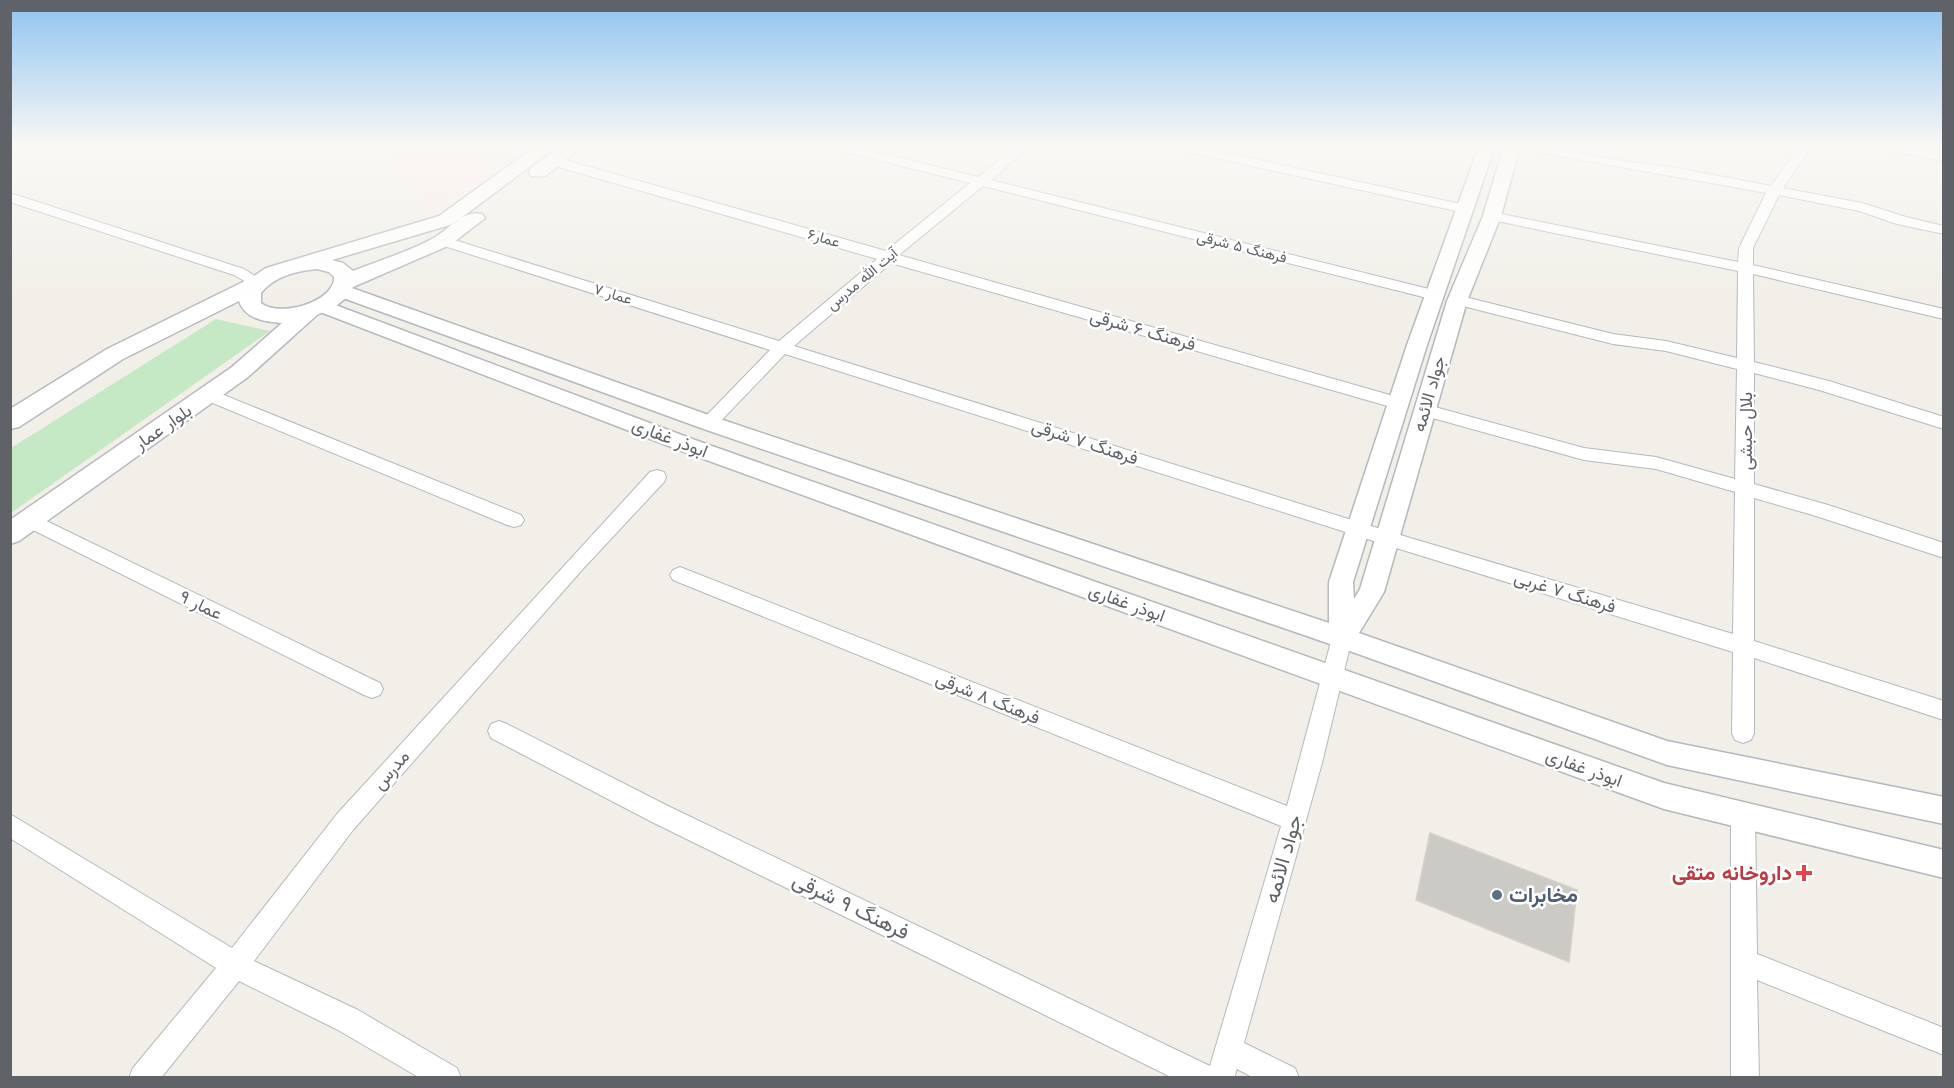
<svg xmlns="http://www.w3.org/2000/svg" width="1954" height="1088" font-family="Jost,Vazirmatn,sans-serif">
	<rect width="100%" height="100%" fill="#f1efe8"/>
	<path fill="#fce8e6" d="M 386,146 L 526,146 L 430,213 Z"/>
	<path fill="#c5e8c5" d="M 216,319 L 270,331 L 11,513 L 11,448 Z"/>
	<path fill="#cccac5" stroke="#d6d1c6" stroke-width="1.5" d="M 1430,833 L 1577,890 L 1569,962 L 1416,900 Z"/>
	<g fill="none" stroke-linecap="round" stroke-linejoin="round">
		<g stroke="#b5b8bc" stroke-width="2">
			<g id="minor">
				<path d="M 832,146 L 853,146 L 978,177 L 1016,146 L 1030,146 L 991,180 L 1441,292 L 1443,295 L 1435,300 L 983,186 L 899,255 L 1404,399 L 1407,403 L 1404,407 L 1398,409 L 891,263 L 794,346 L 1387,531 L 1733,634 L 1735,492 L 1656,469 L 1584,460 L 1418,414 L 1415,410 L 1418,406 L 1424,404 L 1584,448 L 1656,457 L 1735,479 L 1737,369 L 1666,351 L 1613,344 L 1451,303 L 1449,300 L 1457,295 L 1613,334 L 1666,341 L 1737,358 L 1738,271 L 1492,220 L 1485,216 L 1492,212 L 1738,262 L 1739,248 L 1766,193 C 1687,178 1608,166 1529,150 L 1522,146 L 1547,146 L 1627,162 L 1672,167 L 1771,186 L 1799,146 L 1811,146 L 1783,188 L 1862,203 L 1906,217 L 1944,226 L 1944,234 L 1897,224 L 1859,211 L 1779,195 L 1753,248 L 1753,265 L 1944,309 L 1944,319 L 1753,274 L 1754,362 L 1829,381 L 1944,417 L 1944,429 L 1819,390 L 1754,373 L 1754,484 L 1828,505 L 1944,543 L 1944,558 L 1816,516 L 1754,498 L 1754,641 L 1944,701 L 1944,720 L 1754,658 L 1754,733 L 1751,740 L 1743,743 L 1735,740 L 1732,733 L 1733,652 L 1380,543 L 785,354 L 715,427 L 703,427 L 700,423 L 703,419 L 770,350 L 438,244 L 436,241 L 438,238 L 448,238 L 779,341 L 877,259 L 548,164 L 546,161 L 548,158 L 558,158 L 886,251 L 970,183 L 833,149 Z"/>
				<path d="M 1172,146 L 1196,146 L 1465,205 L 1472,209 L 1465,213 L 1179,150 Z"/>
				<path d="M 1875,146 L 1903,146 L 1944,153 L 1944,161 L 1882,150 Z"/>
				<path d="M 10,193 L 244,269 L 266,283 L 263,286 L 253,286 L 234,275 L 10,202 Z"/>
				<path d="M 209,389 L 521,515 L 524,520 L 521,525 L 514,527 L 507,525 L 203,399 L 200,395 L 203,391 Z"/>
				<path d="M 657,470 L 664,472 L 666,477 L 664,482 L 581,571 L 353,830 L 254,961 L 358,1010 L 457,1068 L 461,1078 L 420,1078 L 338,1030 L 239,981 L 161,1078 L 129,1078 L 133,1068 L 216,968 L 10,838 L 10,814 L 232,948 L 337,814 L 650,472 Z"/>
				<path d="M 30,513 L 380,683 L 383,689 L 380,695 L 372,698 L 364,695 L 23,525 L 20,520 L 23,515 Z"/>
				<path d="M 680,567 L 1287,806 L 1332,638 L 1335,632 L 1342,629 L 1349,632 L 1352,638 L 1322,763 L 1244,1043 L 1295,1068 L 1299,1078 L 1254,1078 L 1237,1069 L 1234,1078 L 1173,1078 L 652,822 L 491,738 L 488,731 L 491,724 L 499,721 L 507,724 L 668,806 L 1210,1066 L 1281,826 L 673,580 L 670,575 L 673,570 Z"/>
				<path d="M 1743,804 L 1751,807 L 1755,815 L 1757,954 L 1944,1028 L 1944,1055 L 1757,980 L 1759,1078 L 1731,1078 L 1731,815 L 1735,807 Z"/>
			</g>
		</g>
		<g stroke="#b5b8bc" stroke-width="3">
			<g id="tertiary">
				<path d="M 1479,146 L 1495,146 L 1427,345 L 1353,582 L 1354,599 L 1360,589 L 1447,301 L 1483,216 L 1504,146 L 1520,146 L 1501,216 L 1467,301 L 1384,592 L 1359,633 L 1667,741 L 1944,797 L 1944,824 L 1667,765 L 1333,645 L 701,428 L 335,295 L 332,291 L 335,287 L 349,287 L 717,418 L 1329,623 L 1329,582 L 1407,345 Z"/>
				<path d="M 322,300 L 695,440 L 1664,783 L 1944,850 L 1944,878 L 1664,809 L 679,450 L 315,310 L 312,306 L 315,302 Z"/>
			</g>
		</g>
		<g stroke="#b6babf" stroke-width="3">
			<g id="secondary">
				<path d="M 536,146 L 557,146 L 453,224 L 332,260 L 343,263 L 353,271 C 380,260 412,251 437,236 C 451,227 464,209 482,214 L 485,218 L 450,245 L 353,287 L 347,297 L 336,306 L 317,315 L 248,377 L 19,541 L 10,544 L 10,520 L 232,367 L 282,323 C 265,322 245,319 239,301 L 123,359 L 19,427 L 10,429 L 10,409 L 107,349 L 251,278 L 266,268 L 439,216 ZM 317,269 L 329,272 L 334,277 C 335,302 279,318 261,303 L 261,293 C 275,276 296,271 317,269 Z"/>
				<path d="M 562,146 L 583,146 L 545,176 L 531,176 L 529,172 L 531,168 Z"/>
			</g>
		</g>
		<use href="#minor" fill="#fff" fill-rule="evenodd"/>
		<use href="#tertiary" fill="#fff" fill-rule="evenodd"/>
		<use href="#secondary" fill="#fff" fill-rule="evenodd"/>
	</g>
	<linearGradient id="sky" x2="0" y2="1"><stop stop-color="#8fc3f1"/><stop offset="0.49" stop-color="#f9f8f5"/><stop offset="1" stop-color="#f9f8f5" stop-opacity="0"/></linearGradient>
	<rect width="1954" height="298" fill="url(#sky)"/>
	<path fill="#e0444e" stroke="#fff" stroke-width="2" d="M1801 864h6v6h6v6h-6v6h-6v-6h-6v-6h6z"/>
	<circle fill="#5c6f8a" stroke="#fff" stroke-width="2" cx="1497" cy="895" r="6"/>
	<g text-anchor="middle" stroke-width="5" stroke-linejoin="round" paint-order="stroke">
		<g font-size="15" fill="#5f6368" stroke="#fff">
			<text transform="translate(824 238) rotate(16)" y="5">عمار۶</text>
			<text transform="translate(1242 247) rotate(14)" y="5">فرهنگ ۵ شرقی</text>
			<text transform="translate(862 279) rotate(-40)" y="5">آیت الله مدرس</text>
			<text transform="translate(613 294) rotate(17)" y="5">عمار ۷</text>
		</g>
		<g font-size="18" fill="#5f6368" stroke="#fff">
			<text transform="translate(1143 330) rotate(16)" y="6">فرهنگ ۶ شرقی</text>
			<text transform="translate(1429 394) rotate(-74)" y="6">جواد الائمه</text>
			<text transform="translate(163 427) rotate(-35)" y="6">بلوار عمار</text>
			<text transform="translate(1746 431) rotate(-90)" y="6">بلال حبشی</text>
			<text transform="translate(670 438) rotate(21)" y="6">ابوذر غفاری</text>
			<text transform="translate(1085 442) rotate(18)" y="6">فرهنگ ۷ شرقی</text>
			<text transform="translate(1565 592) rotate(17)" y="6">فرهنگ ۷ غربی</text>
			<text transform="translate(1127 603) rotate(20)" y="6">ابوذر غفاری</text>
			<text transform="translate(201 605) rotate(26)" y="6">عمار ۹</text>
			<text transform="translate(988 698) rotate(22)" y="6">فرهنگ ۸ شرقی</text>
			<text transform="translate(1584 768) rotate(20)" y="6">ابوذر غفاری</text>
			<text transform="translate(391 770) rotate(-49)" y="6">مدرس</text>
		</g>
		<g font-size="21" fill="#5f6368" stroke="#fff">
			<text transform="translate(1283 859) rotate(-74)" y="7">جواد الائمه</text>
			<text transform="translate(851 906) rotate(26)" y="7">فرهنگ ۹ شرقی</text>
		</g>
		<g font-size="21" font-weight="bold" fill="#be3a42" stroke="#fff" text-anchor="end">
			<text x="1792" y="880">داروخانه متقی</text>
		</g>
		<g font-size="21" font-weight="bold" fill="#4e5e75" stroke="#fff" text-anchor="start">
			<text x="1509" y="902">مخابرات</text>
		</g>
	</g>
	<rect width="1954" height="1088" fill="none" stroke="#5f6368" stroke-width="24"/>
</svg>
